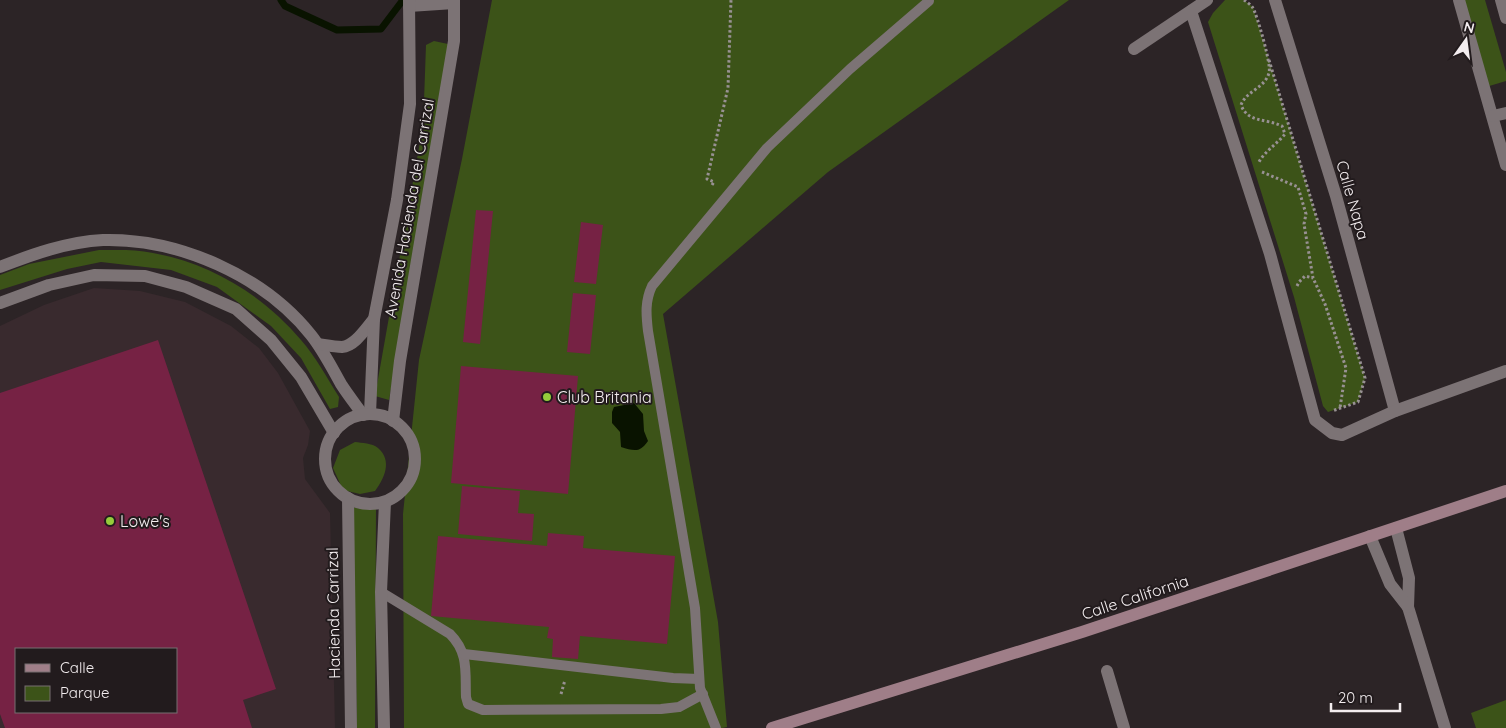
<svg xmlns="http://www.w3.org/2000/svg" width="1506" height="728" font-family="Quicksand,sans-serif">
	<rect width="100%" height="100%" fill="#2c2426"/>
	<path fill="#392a2e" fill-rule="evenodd" d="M 94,288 L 140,291 L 185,302 L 231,326 L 259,348 L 278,373 L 310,431 L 308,445 L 303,458 L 305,479 L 330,513 L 335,728 L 0,728 L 0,326 L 44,305 ZM 16,649 L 176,649 L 176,712 L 16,712 Z"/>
	<g fill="#3c5318">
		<path d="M 492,0 L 1069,0 L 828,172 L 663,314 L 718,622 L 727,727 L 722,728 L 404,728 L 403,514 L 419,360 L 462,159 Z"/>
		<path d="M 1225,0 L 1244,0 L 1253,7 L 1365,378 L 1358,402 L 1328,412 L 1323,406 L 1294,297 L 1208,22 L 1213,13 Z"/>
		<path d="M 1460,0 L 1485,0 L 1506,72 L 1506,81 L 1486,87 Z"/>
		<path d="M 434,41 L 448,44 L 437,124 L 389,400 L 375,396 L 420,142 L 424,101 L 426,45 Z"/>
		<path d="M 99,250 C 117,250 135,249 153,253 C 210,263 263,295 301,340 C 316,357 327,378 339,397 L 338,407 L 330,409 L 301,358 L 271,326 L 217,287 L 171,270 L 101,262 L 67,269 L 0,290 L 0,275 L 29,264 Z"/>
		<path d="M 355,442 C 362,443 372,443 378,448 C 393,461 384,479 375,491 L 360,494 L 343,490 L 333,468 L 340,450 Z"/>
		<path d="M 376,505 L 375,728 L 357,728 L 353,507 C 361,509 369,510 376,505 Z"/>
		<path d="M 1506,700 L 1506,728 L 1476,728 L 1471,713 Z"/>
	</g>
	<path fill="#091300" d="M 634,403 L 643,414 L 644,431 L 648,441 C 640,453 634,451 621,447 L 620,432 L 612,423 L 612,412 L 614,407 Z"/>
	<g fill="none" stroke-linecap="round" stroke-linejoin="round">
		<path stroke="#091300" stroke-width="7" d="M 281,0 L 285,6 L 337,30 L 381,29 L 403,0"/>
	</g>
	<g fill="#762244" fill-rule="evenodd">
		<path d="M 476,210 L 493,211 L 480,344 L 463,342 Z"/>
		<path d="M 581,222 L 603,225 L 596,284 L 574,282 Z"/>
		<path d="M 573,293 L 596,295 L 590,354 L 567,352 Z"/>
		<path d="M 158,340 L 276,689 L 243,700 L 252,728 L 5,728 L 0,714 L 0,393 ZM 16,649 L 176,649 L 176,712 L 16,712 Z"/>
		<path d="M 461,366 L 578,376 L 568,494 L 451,483 Z"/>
		<path d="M 462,486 L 520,491 L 518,513 L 534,514 L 532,541 L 458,534 Z"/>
		<path d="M 548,533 L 584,536 L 583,548 L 675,556 L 667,644 L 580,636 L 578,659 L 552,657 L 553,639 L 547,638 L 549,627 L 431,616 L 438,536 L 547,546 Z"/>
	</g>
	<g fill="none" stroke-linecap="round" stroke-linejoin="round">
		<g stroke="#989193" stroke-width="3" stroke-dasharray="2.5 2.5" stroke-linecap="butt">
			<path d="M 1244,0 C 1247,2 1251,5 1253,8 C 1257,15 1272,66 1269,73 C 1265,88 1246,91 1241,105 C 1248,123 1265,118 1282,126 L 1285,134 C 1277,144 1265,151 1259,162"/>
			<path d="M 1269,60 L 1365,378 L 1358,402 L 1332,411"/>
			<path d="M 1262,172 L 1298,187 L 1306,214 L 1304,224 L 1313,278 L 1325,304 L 1346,368 L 1340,408"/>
			<path d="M 712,185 L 714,182 L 707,179 L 728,88 L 731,0"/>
			<path d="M 1297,286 L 1299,282 L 1305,276 L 1313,278"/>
			<path d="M 561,694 L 565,680"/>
		</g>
		<g stroke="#7c7375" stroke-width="10">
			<path d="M 381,592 L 450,634 C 469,653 465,672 466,697 L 468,704 L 483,710 L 661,709 L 679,707 L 703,694"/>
			<path d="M 464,654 L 673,678 L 699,679"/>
			<path d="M 716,728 L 700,688 L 695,608 L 648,331 C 646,314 645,301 652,286 L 767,148 L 850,69 L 929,1"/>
		</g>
		<g stroke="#7c7375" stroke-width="12">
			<path d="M 1275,0 L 1336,196 L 1395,411"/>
			<path d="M 1459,0 L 1506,165"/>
			<path d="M 1501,0 L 1506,18"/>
			<path d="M 1191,11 L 1270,254 L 1315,420 L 1332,433 L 1342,435 L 1395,411 L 1506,371"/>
			<path d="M 1134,49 L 1207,0"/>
			<path d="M 1493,116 L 1506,113"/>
			<path d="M 1396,528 L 1409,578 L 1408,607 L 1445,728"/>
			<path d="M 1370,536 L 1390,584 L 1408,607"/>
			<path d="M 1107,671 L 1124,728"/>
		</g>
		<g stroke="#7c7375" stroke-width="12">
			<path d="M 409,6 L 454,3"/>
			<path d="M 0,267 C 33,254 67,242 103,240 C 179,238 264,276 311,335 C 323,350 332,368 341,384 C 348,395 356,405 363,415"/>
			<path d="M 0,303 L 49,285 L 94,275 L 145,276 L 186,287 L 236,309 L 271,340 L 301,377 L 334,433"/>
			<path d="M 318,344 C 325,345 334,347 342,347 C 355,346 366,328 374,319"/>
			<path d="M 370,414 L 374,319 L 397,200 L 410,104 L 409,0"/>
			<circle cx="370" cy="459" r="45"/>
			<path d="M 393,421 L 400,361 L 454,41 L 454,0"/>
			<path d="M 348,498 L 351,728"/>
			<path d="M 384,728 L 381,592 L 385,502"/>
		</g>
		<path stroke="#9f7e88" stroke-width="12" d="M 772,728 L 1082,632 L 1506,491"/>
	</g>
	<g fill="#95cc3b" stroke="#221b1d" stroke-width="2">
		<circle cx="547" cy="397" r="5"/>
		<circle cx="110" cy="521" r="5"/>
	</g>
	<g text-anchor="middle" stroke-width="4" stroke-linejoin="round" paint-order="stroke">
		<g font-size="16" fill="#f3edef" stroke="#221b1d">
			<text transform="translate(1353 200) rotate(74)" y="6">Calle Napa</text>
			<text transform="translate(409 208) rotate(-80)" y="6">Avenida Hacienda del Carrizal</text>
			<text transform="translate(1135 597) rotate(-18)" y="6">Calle California</text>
			<text transform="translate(333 613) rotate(-91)" y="6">Hacienda Carrizal</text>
		</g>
		<g font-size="16" fill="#f3edef" stroke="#221b1d" text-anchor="start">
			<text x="557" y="403">Club Britania</text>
			<text x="120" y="527">Lowe's</text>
		</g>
	</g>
	<rect x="15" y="648" width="162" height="65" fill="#221b1d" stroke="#766f71"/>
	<rect x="25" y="664" width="25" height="8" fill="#9f7e88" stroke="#766f71"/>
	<text x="60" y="673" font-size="15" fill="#f3edef">Calle</text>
	<rect x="25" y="686" width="25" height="15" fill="#3c5318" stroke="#766f71"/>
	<text x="60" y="698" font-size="15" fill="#f3edef">Parque</text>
	<g transform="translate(1466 40) rotate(14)" stroke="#221b1d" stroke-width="4" paint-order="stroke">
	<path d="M0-4L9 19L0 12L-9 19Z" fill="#f3edef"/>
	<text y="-8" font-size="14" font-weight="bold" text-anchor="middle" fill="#f3edef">N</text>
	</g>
	<path d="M1331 703v8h69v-8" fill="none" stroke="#f3edef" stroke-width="2.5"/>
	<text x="1338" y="703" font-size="15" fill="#f3edef" stroke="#221b1d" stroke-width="4" paint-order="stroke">20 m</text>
</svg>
